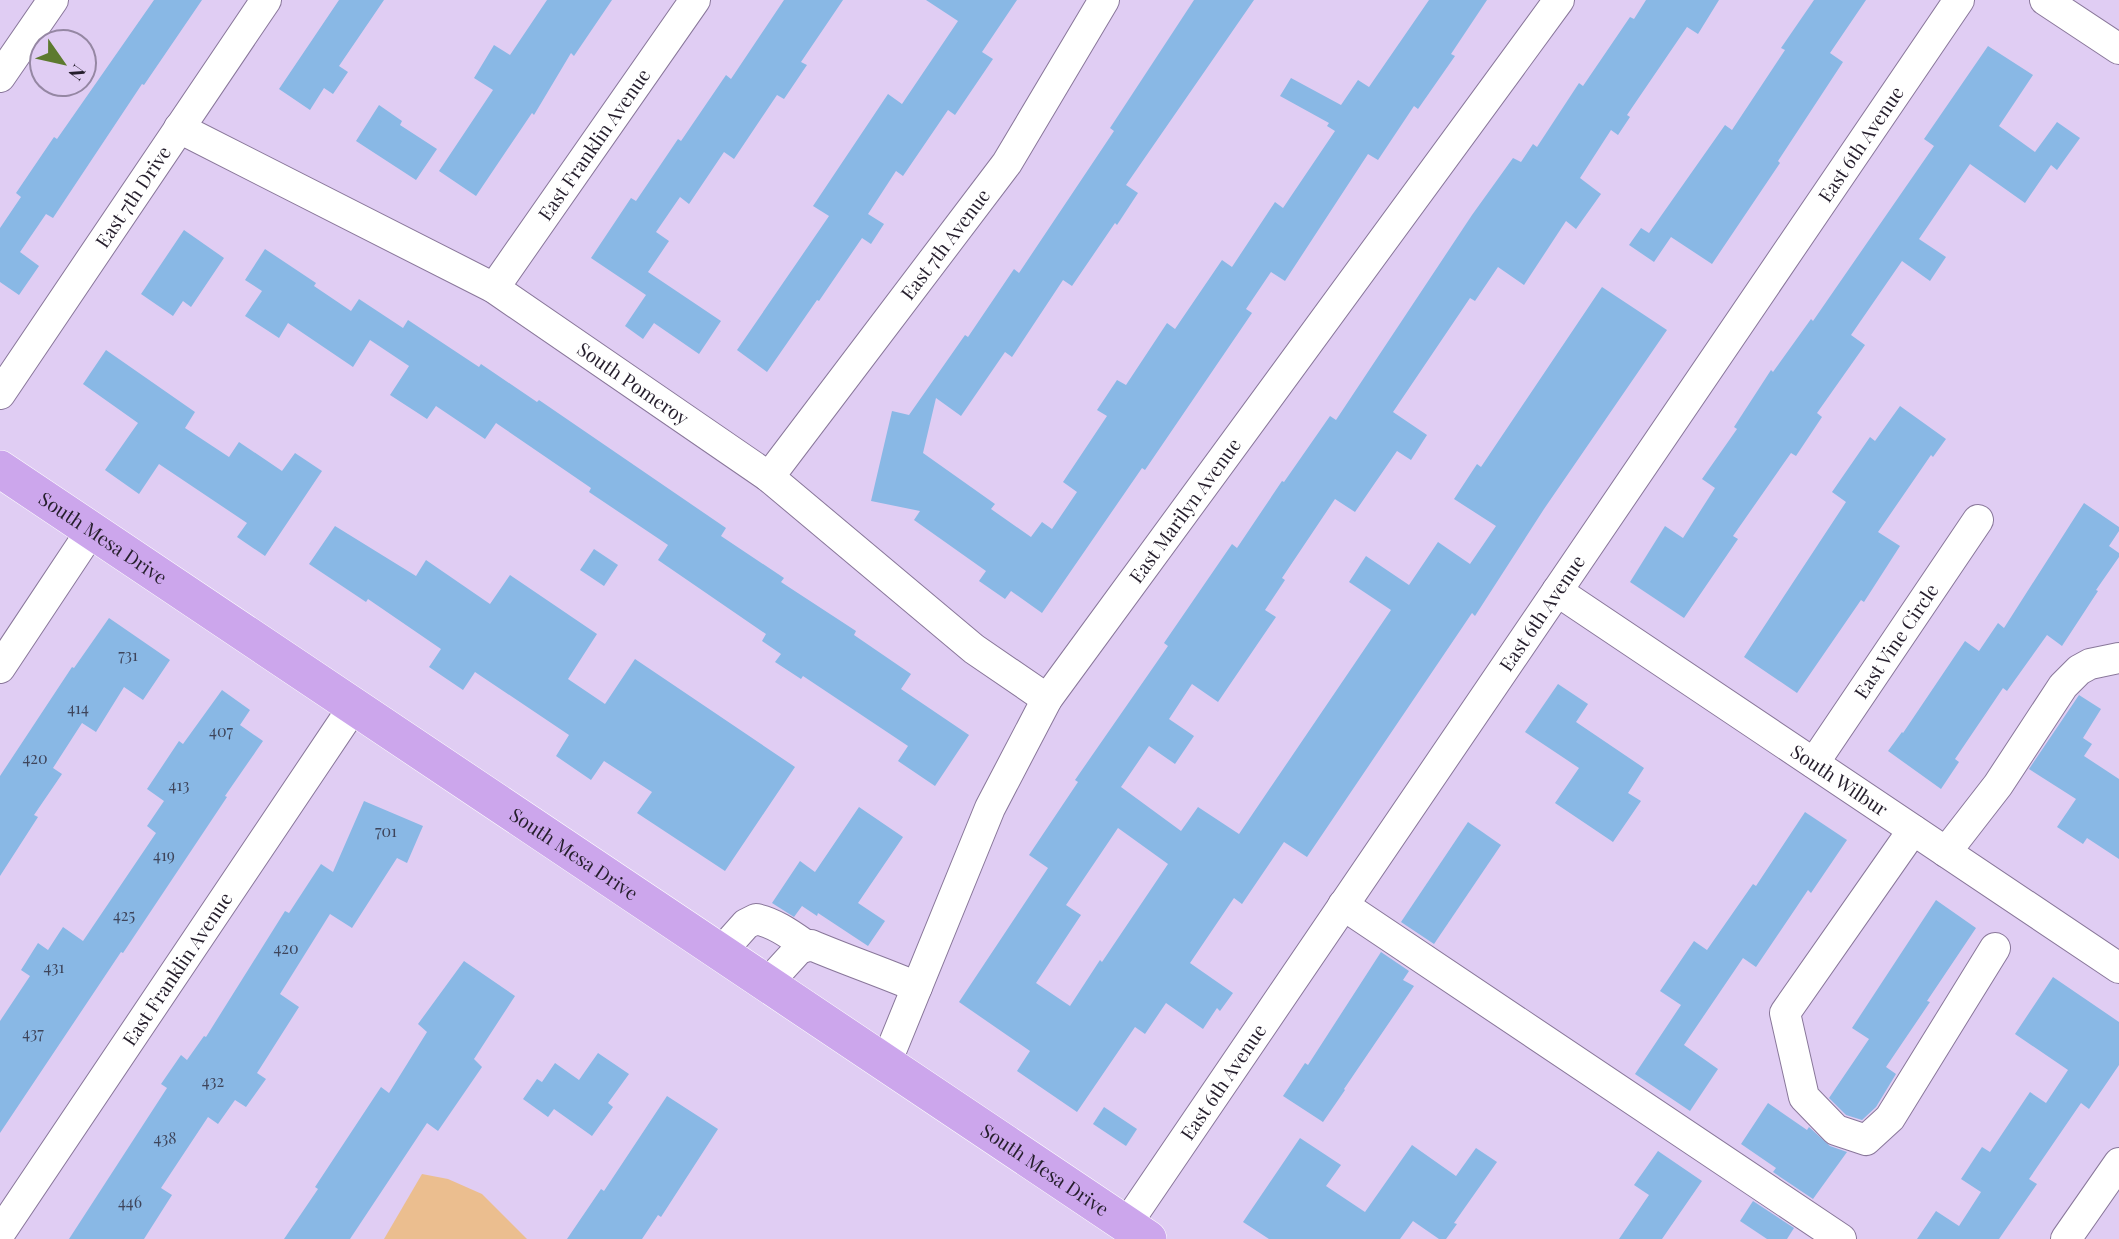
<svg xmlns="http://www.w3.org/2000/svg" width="2119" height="1239" font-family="'Playfair Display',serif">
	<rect width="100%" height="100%" fill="#e0cdf3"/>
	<path fill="#ebbe8f" d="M 422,1174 L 448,1179 L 482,1194 L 527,1239 L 384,1239 Z"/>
	<g fill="#89b8e5" fill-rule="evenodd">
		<path d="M 154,0 L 202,0 L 144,85 L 142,84 L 53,218 L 46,214 L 20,252 L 39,266 L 19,295 L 0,282 L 0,228 L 21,197 L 16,193 L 54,137 L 57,139 Z"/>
		<path d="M 339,0 L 384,0 L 339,66 L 348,72 L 333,94 L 324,88 L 310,110 L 279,89 Z"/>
		<path d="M 547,0 L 612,0 L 574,56 L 571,53 L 534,115 L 532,113 L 476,196 L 439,171 L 493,90 L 474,78 L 494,45 L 510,55 Z"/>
		<path d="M 784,0 L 843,0 L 801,62 L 807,65 L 784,99 L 777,95 L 734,159 L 724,152 L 689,204 L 680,197 L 656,232 L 669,241 L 648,272 L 721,321 L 699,354 L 654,323 L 643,339 L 625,326 L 646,295 L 591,258 L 631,198 L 636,201 L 678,139 L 681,141 L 726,75 L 731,79 Z"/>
		<path d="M 926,0 L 1017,0 L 982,52 L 993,59 L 955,115 L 948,110 L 903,176 L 896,171 L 868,214 L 884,224 L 871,244 L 862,238 L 819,301 L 817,300 L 767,372 L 737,350 L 829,216 L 813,206 L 888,94 L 902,104 L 958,21 Z"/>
		<path d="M 1194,0 L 1254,0 L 1126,185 L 1138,193 L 1117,225 L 1115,223 L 1072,286 L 1063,280 L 1012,357 L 1005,352 L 961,416 L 936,398 L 923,453 L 995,504 L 991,509 L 1031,537 L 1042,522 L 1052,529 L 1077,492 L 1063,482 L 1107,416 L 1097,410 L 1117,380 L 1126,385 L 1167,323 L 1175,329 L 1222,260 L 1232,267 L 1275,202 L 1283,208 L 1335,131 L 1327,126 L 1329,123 L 1280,96 L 1291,78 L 1341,105 L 1358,80 L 1369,87 L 1429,0 L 1487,0 L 1451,54 L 1455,56 L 1418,109 L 1414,106 L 1378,160 L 1368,154 L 1285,281 L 1271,272 L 1246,309 L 1252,313 L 1145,470 L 1142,468 L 1042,613 L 1011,591 L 1005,599 L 979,581 L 986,571 L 914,520 L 920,511 L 871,501 L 892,411 L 909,415 L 965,335 L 968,337 L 1014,269 L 1019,273 L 1114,131 L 1110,128 Z"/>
		<path d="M 1646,0 L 1719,0 L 1698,34 L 1687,27 L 1627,115 L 1630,117 L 1618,135 L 1611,130 L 1580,178 L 1601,194 L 1576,229 L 1566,221 L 1524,285 L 1498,267 L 1475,301 L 1470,298 L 1393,412 L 1427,435 L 1411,460 L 1397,451 L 1355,512 L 1335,499 L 1282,578 L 1285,580 L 1265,610 L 1276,617 L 1218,702 L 1192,684 L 1169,719 L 1194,736 L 1175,764 L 1149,746 L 1121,787 L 1181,831 L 1198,807 L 1239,834 L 1391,610 L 1349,582 L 1366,556 L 1409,585 L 1438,542 L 1470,564 L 1496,526 L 1454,499 L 1477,464 L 1481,467 L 1602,287 L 1667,330 L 1544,509 L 1475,616 L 1472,613 L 1307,857 L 1284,842 L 1242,904 L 1234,898 L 1190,963 L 1233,993 L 1220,1011 L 1217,1008 L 1203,1029 L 1166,1003 L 1145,1034 L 1135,1027 L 1077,1112 L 1017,1071 L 1030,1051 L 959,1002 L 1048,868 L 1029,855 L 1078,782 L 1075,780 L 1168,646 L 1164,643 L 1232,544 L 1237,548 L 1282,481 L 1284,482 L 1330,416 L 1336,420 L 1472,215 L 1513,158 L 1521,162 L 1533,144 L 1537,147 L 1579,83 L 1583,86 L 1630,17 L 1634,19 ZM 1118,828 L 1168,864 L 1102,962 L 1100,960 L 1070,1006 L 1036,983 L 1081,915 L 1066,905 Z"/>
		<path d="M 1814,0 L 1866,0 L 1830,53 L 1843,62 L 1778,161 L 1780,163 L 1712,264 L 1671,237 L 1654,262 L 1629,245 L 1641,228 L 1649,233 L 1725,125 L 1732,130 L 1785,50 L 1781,48 Z"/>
		<path d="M 1988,46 L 2033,75 L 1999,126 L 2035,152 L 2057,122 L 2080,138 L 2057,170 L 2051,165 L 2025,203 L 1970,164 L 1919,239 L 1946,257 L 1930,281 L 1902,261 L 1851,335 L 1865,345 L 1817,413 L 1822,417 L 1796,456 L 1791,453 L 1733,536 L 1738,539 L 1684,618 L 1630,582 L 1665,526 L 1683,538 L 1715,488 L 1702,479 L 1737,429 L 1734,427 L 1771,370 L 1773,372 L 1811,319 L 1813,321 L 1934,146 L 1924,139 Z"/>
		<path d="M 379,105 L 402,121 L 400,125 L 437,149 L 416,180 L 356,141 Z"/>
		<path d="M 184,230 L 224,258 L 191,307 L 183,301 L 173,316 L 141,294 Z"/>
		<path d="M 265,249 L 316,283 L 314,286 L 351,311 L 359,299 L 403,328 L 408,320 L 479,367 L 481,364 L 537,402 L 539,400 L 726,528 L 721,536 L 784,578 L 781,582 L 856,631 L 854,635 L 911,674 L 901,689 L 969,735 L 935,786 L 898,761 L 908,746 L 803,676 L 801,679 L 775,662 L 781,654 L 762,641 L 766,634 L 658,560 L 668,545 L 589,492 L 591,488 L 496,423 L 485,439 L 436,406 L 427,419 L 390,395 L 409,366 L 370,340 L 353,367 L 288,323 L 279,338 L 245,316 L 262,291 L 245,280 Z"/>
		<path d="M 106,350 L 195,412 L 185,428 L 229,457 L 239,442 L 282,471 L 295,453 L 322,471 L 265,556 L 237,537 L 247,523 L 159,464 L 139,494 L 105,470 L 138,423 L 83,384 Z"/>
		<path d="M 1900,406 L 1946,439 L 1933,457 L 1931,455 L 1878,532 L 1900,546 L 1864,602 L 1861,600 L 1797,693 L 1744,657 L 1846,502 L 1832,492 L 1870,437 L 1875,441 Z"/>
		<path d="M 2084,503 L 2119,527 L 2119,531 L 2109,546 L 2119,553 L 2119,557 L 2096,590 L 2098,591 L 2062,646 L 2047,635 L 2007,691 L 2003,688 L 1955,759 L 1959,762 L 1941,789 L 1888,751 L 1902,732 L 1903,733 L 1965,641 L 1979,651 L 1998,623 L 2004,628 Z"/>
		<path d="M 335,526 L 416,576 L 426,560 L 490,604 L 510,575 L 597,634 L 568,679 L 605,704 L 635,659 L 795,767 L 725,871 L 637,813 L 652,792 L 604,761 L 591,780 L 556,756 L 569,735 L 475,672 L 463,690 L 429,667 L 441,649 L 368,599 L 366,602 L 309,564 Z"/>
		<path d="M 594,549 L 618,565 L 604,586 L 580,570 Z"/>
		<path d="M 109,618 L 170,660 L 143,700 L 124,687 L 96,732 L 82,723 L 53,768 L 62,774 L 34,815 L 38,817 L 0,876 L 0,776 L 72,667 L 74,668 Z"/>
		<path d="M 1558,684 L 1588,704 L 1576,722 L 1644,768 L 1628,793 L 1641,801 L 1613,842 L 1555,803 L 1579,768 L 1525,732 Z"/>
		<path d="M 222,690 L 250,710 L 240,725 L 263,741 L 225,796 L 227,797 L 123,953 L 121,952 L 0,1133 L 0,1021 L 30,976 L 21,970 L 38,943 L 48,950 L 63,927 L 83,941 L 156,833 L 147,826 L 164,801 L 147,789 L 179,741 L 183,744 Z"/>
		<path d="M 2079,695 L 2101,709 L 2083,738 L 2092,744 L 2084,756 L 2119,779 L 2119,859 L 2087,838 L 2083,844 L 2057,827 L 2076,799 L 2029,769 Z"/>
		<path d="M 364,801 L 423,826 L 407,863 L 397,858 L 352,928 L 330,914 L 280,994 L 299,1007 L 257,1073 L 266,1079 L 246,1107 L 235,1100 L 218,1124 L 208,1117 L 161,1188 L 172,1195 L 144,1239 L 69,1239 L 167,1088 L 161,1084 L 181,1055 L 187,1060 L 204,1036 L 206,1037 L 285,911 L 289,913 L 321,864 L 333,872 Z"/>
		<path d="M 859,807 L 903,837 L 858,903 L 885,921 L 868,946 L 818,913 L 817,916 L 802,906 L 794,917 L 772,903 L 800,861 L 815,872 Z"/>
		<path d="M 1805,812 L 1847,840 L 1811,893 L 1808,890 L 1756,967 L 1743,958 L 1684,1045 L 1718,1069 L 1690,1111 L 1635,1074 L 1681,1005 L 1660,991 L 1694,941 L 1707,950 L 1753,884 L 1756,886 Z"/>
		<path d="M 1468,822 L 1501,845 L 1434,944 L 1401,922 Z"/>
		<path d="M 1936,900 L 1976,928 L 1927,1001 L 1930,1002 L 1886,1067 L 1896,1074 L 1876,1107 L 1862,1120 L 1846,1115 L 1829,1098 L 1869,1039 L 1852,1028 Z"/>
		<path d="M 1381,952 L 1409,971 L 1403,980 L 1414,986 L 1344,1089 L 1345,1090 L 1323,1122 L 1283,1096 L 1305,1063 L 1308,1065 Z"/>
		<path d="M 464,961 L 515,996 L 474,1059 L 482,1067 L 438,1131 L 427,1123 L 350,1239 L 284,1239 L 318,1189 L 315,1187 L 381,1087 L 389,1093 L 427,1032 L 418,1024 Z"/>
		<path d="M 2053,977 L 2119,1022 L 2119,1065 L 2089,1109 L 2081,1103 L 2029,1179 L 2037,1184 L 1999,1239 L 1917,1239 L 1936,1211 L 1959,1226 L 1981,1192 L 1961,1179 L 1982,1147 L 1990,1152 L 2030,1092 L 2046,1103 L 2068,1070 L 2015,1034 Z"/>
		<path d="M 598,1053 L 629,1074 L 608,1103 L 613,1107 L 592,1136 L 554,1109 L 548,1117 L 523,1099 L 537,1079 L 542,1082 L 555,1063 L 579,1080 Z"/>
		<path d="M 667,1096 L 718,1129 L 661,1217 L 658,1215 L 642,1239 L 567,1239 L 601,1189 L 604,1191 Z"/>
		<path d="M 1768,1103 L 1807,1130 L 1809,1127 L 1830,1146 L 1847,1152 L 1813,1199 L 1773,1172 L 1776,1168 L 1741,1144 Z"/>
		<path d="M 1104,1107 L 1137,1129 L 1126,1146 L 1093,1124 Z"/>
		<path d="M 1300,1138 L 1341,1165 L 1326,1186 L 1365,1212 L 1412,1145 L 1456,1176 L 1476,1148 L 1497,1162 L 1454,1223 L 1457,1224 L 1446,1239 L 1439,1239 L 1413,1221 L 1400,1239 L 1269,1239 L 1243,1222 Z"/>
		<path d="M 1658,1151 L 1702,1181 L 1662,1239 L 1619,1239 L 1649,1195 L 1634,1185 Z"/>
		<path d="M 1753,1201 L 1794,1228 L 1787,1239 L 1767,1239 L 1740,1221 Z"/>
	</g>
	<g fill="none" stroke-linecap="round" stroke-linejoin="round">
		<g stroke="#89779a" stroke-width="32">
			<g id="minor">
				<path d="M 2045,0 L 2119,49"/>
				<path d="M 0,77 L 53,0"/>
				<path id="s1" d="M 179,128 L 494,288 L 769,477 L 974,649 L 1047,699"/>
				<path id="s2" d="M 494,288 L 695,0"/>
				<path id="s3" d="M 0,394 L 266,0"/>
				<path id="s4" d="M 769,477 L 1007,163 L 1104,0"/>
				<path id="s5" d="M 1557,591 L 2119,968"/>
				<path d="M 0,668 L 91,531"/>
				<path id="s6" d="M 1814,763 L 1978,520"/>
				<path d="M 1913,830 L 1785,1013 L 1804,1097 L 1836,1130 L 1866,1140 L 1890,1118 L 1995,948"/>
				<path d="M 1946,852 L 1998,785 L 2063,686 L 2079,670 L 2090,664 L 2119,658"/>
				<path d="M 1343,905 L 1841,1239"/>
				<path d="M 721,952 L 746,924 L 756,919 C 775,923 791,935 807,946"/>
				<path d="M 767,984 L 799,949 L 811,945 C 846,960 882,972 917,987"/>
				<path id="s7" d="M 886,1063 L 990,808 L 1047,699 L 1559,0"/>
				<path id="s8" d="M 1126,1225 L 1959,0"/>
				<path id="s9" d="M 0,1233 L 354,706"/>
				<path d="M 2066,1239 L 2119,1163"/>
			</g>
		</g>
		<g stroke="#fff" stroke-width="38">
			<g id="major">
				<path id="s10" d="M 0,469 L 1148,1239"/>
			</g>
		</g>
		<use href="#minor" stroke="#fff" stroke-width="30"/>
		<use href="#major" stroke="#cca6ec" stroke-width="37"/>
	</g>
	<g text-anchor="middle" stroke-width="5" stroke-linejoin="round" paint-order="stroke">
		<g font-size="16" fill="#3e445a">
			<text x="128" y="661">731</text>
			<text x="78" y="714">414</text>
			<text x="221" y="737">407</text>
			<text x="35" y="764">420</text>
			<text x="179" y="791">413</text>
			<text x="386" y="837">701</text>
			<text x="164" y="861">419</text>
			<text x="124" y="921">425</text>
			<text x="286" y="954">420</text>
			<text x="54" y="973">431</text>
			<text x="33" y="1039">437</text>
			<text x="213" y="1087">432</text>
			<text x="165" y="1144">438</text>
			<text x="130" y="1208">446</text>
		</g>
		<g font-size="19" fill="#251e2c" stroke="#e0cdf3">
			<text dy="7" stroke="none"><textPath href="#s8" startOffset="1307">East 6th Avenue</textPath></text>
			<text dy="7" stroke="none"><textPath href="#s2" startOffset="175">East Franklin Avenue</textPath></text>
			<text dy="7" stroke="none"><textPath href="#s3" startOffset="238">East 7th Drive</textPath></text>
			<text dy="7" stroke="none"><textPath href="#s4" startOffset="292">East 7th Avenue</textPath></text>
			<text dy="7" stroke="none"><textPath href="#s1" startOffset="522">South Pomeroy</textPath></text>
			<text dy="7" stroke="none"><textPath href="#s7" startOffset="632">East Marilyn Avenue</textPath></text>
			<text dy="7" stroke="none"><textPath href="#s10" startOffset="124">South Mesa Drive</textPath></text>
			<text dy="7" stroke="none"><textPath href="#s8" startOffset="740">East 6th Avenue</textPath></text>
			<text dy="7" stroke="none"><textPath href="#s6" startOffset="147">East Vine Circle</textPath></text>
			<text dy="7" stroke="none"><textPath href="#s5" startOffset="340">South Wilbur</textPath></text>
			<text dy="7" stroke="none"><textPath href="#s10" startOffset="691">South Mesa Drive</textPath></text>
			<text dy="7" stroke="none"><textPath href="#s9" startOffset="318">East Franklin Avenue</textPath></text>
			<text dy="7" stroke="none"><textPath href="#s8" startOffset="173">East 6th Avenue</textPath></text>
			<text dy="7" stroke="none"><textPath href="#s10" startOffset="1258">South Mesa Drive</textPath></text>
		</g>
	</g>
	<g transform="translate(63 63) rotate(124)"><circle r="33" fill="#e0cdf3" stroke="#9587a3" stroke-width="2"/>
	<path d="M0-5L12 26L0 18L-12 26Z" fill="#5d7a2f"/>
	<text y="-10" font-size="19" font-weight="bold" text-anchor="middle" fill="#251e2c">N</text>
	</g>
</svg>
